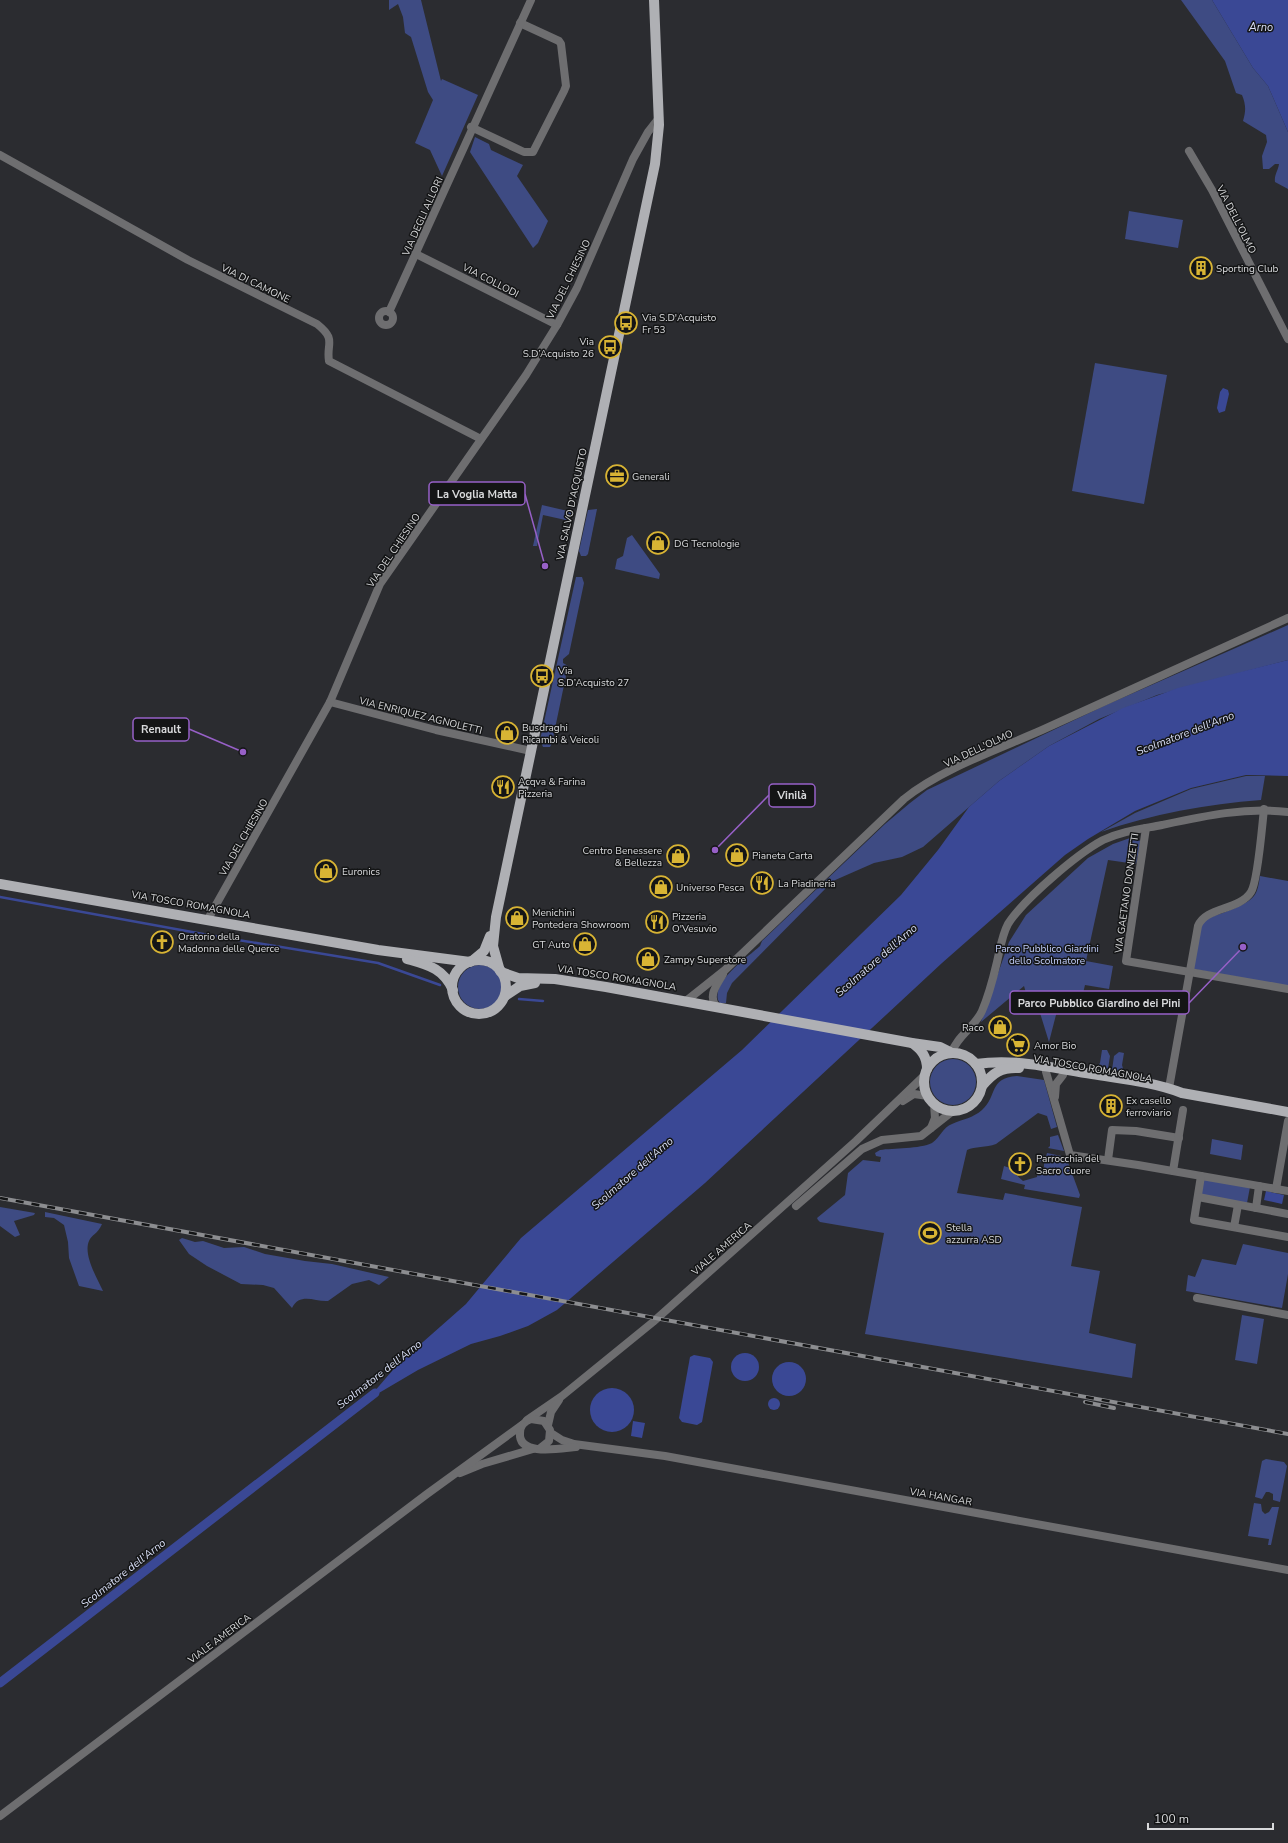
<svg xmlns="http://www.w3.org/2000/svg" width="1288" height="1843" font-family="'Nunito Sans',sans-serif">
	<rect width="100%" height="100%" fill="#2b2c30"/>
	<g fill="#3e4b83">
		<path d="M 389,0 L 421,0 L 441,81 L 442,79 L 478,95 L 442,176 L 430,150 L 415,143 L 433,100 L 428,92 L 411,37 L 405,33 L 403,17 L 398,4 L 389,10 Z"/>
		<path d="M 1181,0 L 1212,0 L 1253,68 L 1268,86 L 1288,132 L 1288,189 L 1275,182 C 1274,175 1278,171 1279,164 L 1275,164 L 1269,169 L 1263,169 L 1262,156 L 1267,142 L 1266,135 L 1243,121 C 1246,111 1246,105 1242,95 L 1236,93 L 1225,61 Z"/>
		<path d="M 475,137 L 489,144 L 491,150 L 523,165 L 517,176 L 548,221 L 538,243 L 533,248 L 470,152 Z"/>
		<path d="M 1129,211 L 1183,220 L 1178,248 L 1125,239 Z"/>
		<path d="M 1095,363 L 1167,375 L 1144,504 L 1072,491 Z"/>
		<path d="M 542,505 L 572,512 L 570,521 L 543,515 L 537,546 L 533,546 Z"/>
		<path d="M 597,509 L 588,554 L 586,556 L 581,556 L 579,551 L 588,510 Z"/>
		<path d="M 632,535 L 660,574 L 659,579 L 615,569 L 617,559 L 623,556 L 627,538 Z"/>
		<path d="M 576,577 L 582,577 L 584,583 L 569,654 L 563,659 L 563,663 L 568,666 L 552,743 L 550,747 L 543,747 L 540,740 Z"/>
		<path d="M 1288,625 L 1288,660 L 1157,695 L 1099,719 L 1049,746 L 999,781 L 923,847 L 902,857 L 874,863 L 833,881 L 732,983 L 727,993 L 726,1003 L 720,1003 L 718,1000 C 713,980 747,958 760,946 L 762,941 L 885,824 L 910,803 L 927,790 L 1106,705 Z"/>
		<path d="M 1246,776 L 1265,776 L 1261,800 C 1207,804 1152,814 1101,832 L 1135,813 L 1191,789 Z"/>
		<path d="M 1130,838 L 1141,841 L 1136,864 L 1108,860 L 1086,961 L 1113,966 L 1109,989 L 1085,985 L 1078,1014 L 1057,1011 L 1049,1042 L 1036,1000 L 1029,1003 L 1024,986 L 981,1022 L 1009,942 L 1026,915 L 1088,858 L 1113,844 Z"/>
		<path d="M 1260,876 L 1288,881 L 1288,986 L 1193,969 L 1201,924 L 1206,919 C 1218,914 1245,907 1254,896 C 1258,891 1259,883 1260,876 Z"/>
		<circle cx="480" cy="987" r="22"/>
		<path d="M 1102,1050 L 1107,1050 L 1110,1056 L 1108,1069 L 1097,1067 L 1100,1063 Z"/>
		<path d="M 1119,1052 L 1124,1053 L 1122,1065 L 1124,1072 L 1112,1070 L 1114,1056 Z"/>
		<circle cx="953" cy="1082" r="23"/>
		<path d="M 1017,1076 L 1044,1080 L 1057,1127 L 1051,1129 L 1047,1116 L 1038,1113 L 996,1144 C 986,1148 975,1146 967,1150 L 957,1193 L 1003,1200 L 1005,1193 L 1082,1207 L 1071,1266 L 1100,1271 L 1089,1333 L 1136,1344 L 1132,1378 L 865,1334 L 884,1233 L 820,1222 L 818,1220 L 817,1218 L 845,1195 L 848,1173 L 863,1160 L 880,1162 L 881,1157 L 876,1156 L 875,1153 L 880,1150 C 893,1148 920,1149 932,1143 C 940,1138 943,1127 952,1124 C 963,1119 973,1118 982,1110 C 998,1096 988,1078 1017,1076 Z"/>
		<path d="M 1058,1135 L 1064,1151 L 1048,1148 L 1050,1146 L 1050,1137 Z"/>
		<path d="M 1212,1139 L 1243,1145 L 1241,1160 L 1210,1154 Z"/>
		<path d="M 1047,1153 L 1066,1157 L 1080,1195 L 1079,1198 L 1024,1189 L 1025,1185 L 1001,1179 L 1004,1166 L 1013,1169 L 1013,1172 L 1023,1181 L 1037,1177 L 1038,1170 L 1044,1168 L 1044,1163 L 1040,1161 L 1041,1154 L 1046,1157 Z"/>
		<path d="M 1203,1179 L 1250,1187 L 1247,1203 L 1201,1195 Z"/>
		<path d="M 0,1207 L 35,1213 L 34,1215 L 14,1221 L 20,1235 L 15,1237 L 0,1226 Z"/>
		<path d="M 45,1212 L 102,1224 C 98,1234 91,1235 89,1241 C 83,1255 97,1278 103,1291 L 79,1286 L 69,1258 L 68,1242 L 64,1225 L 54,1218 L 45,1217 Z"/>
		<path d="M 182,1238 L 195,1242 L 203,1241 L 224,1248 L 244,1247 L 265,1254 L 305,1261 L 332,1264 L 389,1277 L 379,1285 L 369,1280 L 352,1284 L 328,1301 C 315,1302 300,1292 292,1308 L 274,1288 L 263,1285 L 241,1284 L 207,1266 L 189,1254 L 179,1240 Z"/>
		<path d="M 1243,1244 L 1288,1253 L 1288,1274 L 1282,1308 L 1186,1291 L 1188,1275 L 1195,1277 L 1202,1259 L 1236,1265 Z"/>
		<path d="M 1242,1315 L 1264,1319 L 1257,1364 L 1235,1360 Z"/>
		<path d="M 1266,1459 L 1284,1462 L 1287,1466 L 1280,1502 L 1273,1500 L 1273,1494 L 1269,1492 L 1266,1492 L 1262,1499 L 1255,1497 L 1262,1461 Z"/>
		<path d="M 1254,1503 L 1261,1504 L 1262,1511 L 1265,1514 L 1269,1512 L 1272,1507 L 1279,1507 L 1271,1545 L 1268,1545 L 1269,1539 L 1248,1536 Z"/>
	</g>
	<g fill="#3a4895">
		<path d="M 1212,0 L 1288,0 L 1288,132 L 1268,86 L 1253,68 Z"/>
		<path d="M 1223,388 L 1228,390 L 1229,394 L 1225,411 L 1219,413 L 1217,408 L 1220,392 Z"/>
		<path d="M 1288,660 L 1288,776 L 1246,775 L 1191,788 L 1135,811 L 1088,839 L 1065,855 L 942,963 L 705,1183 L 557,1310 L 528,1326 L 500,1336 L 471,1344 L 418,1370 L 367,1400 L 398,1364 L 466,1304 L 521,1238 L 742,1050 L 901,895 L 938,850 L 969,807 L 999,781 L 1049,746 L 1123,708 L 1178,688 Z"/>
		<path d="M 1266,1191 L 1284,1195 L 1282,1204 L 1264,1200 Z"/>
		<circle cx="745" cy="1367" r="14"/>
		<path d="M 694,1355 L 710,1358 L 713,1362 L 702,1422 L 697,1425 L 682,1422 L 679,1418 L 690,1357 Z"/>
		<circle cx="789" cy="1379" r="17"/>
		<circle cx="612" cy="1410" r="22"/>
		<circle cx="774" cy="1404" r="6"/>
		<path d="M 633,1421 L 645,1423 L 642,1438 L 631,1436 Z"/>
	</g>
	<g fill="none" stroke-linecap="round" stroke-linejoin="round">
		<g stroke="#3a4895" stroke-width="2.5">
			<path d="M 0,897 L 214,936 L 378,963 L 440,985"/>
			<path d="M 519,999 L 543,1001"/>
		</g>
		<path stroke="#3a4895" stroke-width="9" d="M 0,1683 L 375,1393"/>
		<g stroke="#6e6e70" stroke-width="8">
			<path d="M 471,127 L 524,152 L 533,152 L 564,91 L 566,86 L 561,44 L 559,41 L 520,23"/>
			<path d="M 1189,151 L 1212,190 L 1288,339"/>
			<path d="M 0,155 L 188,260 L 317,324 C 337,340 326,343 329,361 L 481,439"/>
			<path d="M 416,254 L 557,325"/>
			<circle cx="386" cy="318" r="7"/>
			<path d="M 389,312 L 531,0"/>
			<path d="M 330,702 L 436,730 L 531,751"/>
			<path d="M 1146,828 L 1126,961 L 1288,989"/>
			<path d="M 208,919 L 330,702 L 380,584 L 526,375 L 557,325 L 577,288 L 633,159 L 648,132 L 659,118"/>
			<path d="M 686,1001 L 725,970 L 904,799 C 941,769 999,749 1042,730 C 1125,693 1206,655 1288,618"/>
			<path d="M 717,1007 C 707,996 717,985 723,974"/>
			<path d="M 952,1052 C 957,1036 975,1027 982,1011 C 989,995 993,979 997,962 C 1000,949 1002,935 1008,924 C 1024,899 1077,854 1103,840 C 1122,831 1142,829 1162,825 C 1204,816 1245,807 1288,812"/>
			<path d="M 1046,1072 L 1070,1155 L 1138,1165 L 1288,1191"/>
			<path d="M 1169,1088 L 1198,926 C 1205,907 1240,910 1251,892 C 1258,881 1262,826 1264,809"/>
			<path d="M 1055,1097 L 1056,1084 L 1063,1075"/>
			<path d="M 903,1101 L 914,1094 L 928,1096"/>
			<path d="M 931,1128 L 935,1118 L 934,1104"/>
			<path d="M 1108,1160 L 1112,1130 L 1136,1131 L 1179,1138"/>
			<path d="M 1173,1171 L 1183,1110"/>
			<path d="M 1201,1176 L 1194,1220 L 1288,1237"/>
			<path d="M 1276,1189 L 1288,1121"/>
			<path d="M 1198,1197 L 1288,1214"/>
			<path d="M 796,1206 L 862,1149 L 882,1140 L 921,1136 L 954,1110"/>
			<path d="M 1256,1208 L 1259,1186"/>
			<path d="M 1234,1227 L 1238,1205"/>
			<path d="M 1197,1298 L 1288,1315"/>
			<path d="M 527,1420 L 562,1396 L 653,1322 L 856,1141 L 926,1074"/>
			<path d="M 548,1425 L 551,1412 L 559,1400"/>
			<path d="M 551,1433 L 562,1440 L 574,1444 L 665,1456 L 1288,1570"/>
			<path d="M 539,1449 L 549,1441 L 550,1430 L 544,1421 L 531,1419 C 525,1421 520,1426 520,1433 C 518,1457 562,1448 576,1447"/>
			<path d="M 460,1473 L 482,1464 L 533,1449"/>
			<path d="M 0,1816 L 427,1494 L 522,1425"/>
		</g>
		<g stroke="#afb0b4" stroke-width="10">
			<path d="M 0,884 L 378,950 L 470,962"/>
			<path d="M 407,959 C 428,965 443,968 453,990"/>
			<circle cx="479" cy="987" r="27"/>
			<path d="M 472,961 L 484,951 L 490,936"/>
			<path d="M 500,971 L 493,946 L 496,917 L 655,164 L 659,125 L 654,0"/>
			<path d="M 501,972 L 518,978 L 555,979 L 606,987 L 912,1043 L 940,1047 L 950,1052"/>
			<path d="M 505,996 L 520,986 L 535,983"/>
			<path d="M 912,1043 C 922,1050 927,1057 927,1069"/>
			<circle cx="953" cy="1082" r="29"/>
			<path d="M 976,1064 C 1015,1058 1053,1068 1092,1074 C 1122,1079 1154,1082 1182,1093 L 1288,1112"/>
			<path d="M 982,1086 C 993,1073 1001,1067 1019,1068"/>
		</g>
		<g stroke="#8c8d90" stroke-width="4">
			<g id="rail">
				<path d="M 0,1198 L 1288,1434"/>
				<path d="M 1085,1402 L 1114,1408"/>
			</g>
		</g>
		<use href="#rail" stroke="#141516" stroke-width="2.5" stroke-dasharray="8" stroke-linecap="butt"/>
	</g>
	<defs>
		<g id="building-ring" transform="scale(1.15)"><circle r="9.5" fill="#141516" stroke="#d8b434" stroke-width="1.5"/><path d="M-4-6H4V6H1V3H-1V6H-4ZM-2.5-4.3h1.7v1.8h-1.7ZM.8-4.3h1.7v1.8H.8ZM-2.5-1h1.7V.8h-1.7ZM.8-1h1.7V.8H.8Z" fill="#d8b434"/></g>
		<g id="bus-ring" transform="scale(1.15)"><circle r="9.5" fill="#141516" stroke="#d8b434" stroke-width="1.5"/><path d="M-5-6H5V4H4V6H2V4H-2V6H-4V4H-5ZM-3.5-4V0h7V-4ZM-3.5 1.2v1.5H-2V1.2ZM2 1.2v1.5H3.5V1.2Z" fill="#d8b434"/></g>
		<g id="office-ring" transform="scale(1.15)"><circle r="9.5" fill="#141516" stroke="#d8b434" stroke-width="1.5"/><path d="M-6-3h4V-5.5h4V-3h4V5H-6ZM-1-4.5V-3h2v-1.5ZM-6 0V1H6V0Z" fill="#d8b434"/></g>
		<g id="shop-ring" transform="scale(1.15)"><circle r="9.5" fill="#141516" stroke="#d8b434" stroke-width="1.5"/><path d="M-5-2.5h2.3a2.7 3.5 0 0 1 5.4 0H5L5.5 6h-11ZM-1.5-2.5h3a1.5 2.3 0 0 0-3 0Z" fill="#d8b434"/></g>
		<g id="restaurant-ring" transform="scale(1.15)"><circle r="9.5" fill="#141516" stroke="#d8b434" stroke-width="1.5"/><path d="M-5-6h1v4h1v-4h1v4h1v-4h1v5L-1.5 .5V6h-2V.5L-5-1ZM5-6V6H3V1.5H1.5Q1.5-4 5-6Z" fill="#d8b434"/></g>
		<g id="church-ring" transform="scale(1.15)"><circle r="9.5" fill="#141516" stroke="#d8b434" stroke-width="1.5"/><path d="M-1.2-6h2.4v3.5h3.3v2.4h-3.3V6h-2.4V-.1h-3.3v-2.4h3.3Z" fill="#d8b434"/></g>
		<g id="supermarket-ring" transform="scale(1.15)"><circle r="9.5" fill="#141516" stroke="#d8b434" stroke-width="1.5"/><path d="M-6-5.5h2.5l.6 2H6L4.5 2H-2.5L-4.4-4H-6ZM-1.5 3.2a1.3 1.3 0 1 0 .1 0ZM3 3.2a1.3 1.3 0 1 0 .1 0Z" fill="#d8b434"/></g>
		<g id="stadium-ring" transform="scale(1.15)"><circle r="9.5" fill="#141516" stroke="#d8b434" stroke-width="1.5"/><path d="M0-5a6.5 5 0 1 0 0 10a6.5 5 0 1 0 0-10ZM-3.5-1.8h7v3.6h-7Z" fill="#d8b434"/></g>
	</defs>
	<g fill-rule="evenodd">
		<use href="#building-ring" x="1201" y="268"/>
		<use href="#bus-ring" x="626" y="323"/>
		<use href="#bus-ring" x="610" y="347"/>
		<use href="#office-ring" x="617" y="476"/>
		<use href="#shop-ring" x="658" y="543"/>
		<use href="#bus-ring" x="542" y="676"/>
		<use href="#shop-ring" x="507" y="733"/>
		<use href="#restaurant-ring" x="503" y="787"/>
		<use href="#shop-ring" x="737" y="855"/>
		<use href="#shop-ring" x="678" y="856"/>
		<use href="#shop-ring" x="326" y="871"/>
		<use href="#restaurant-ring" x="762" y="883"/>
		<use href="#shop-ring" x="661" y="887"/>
		<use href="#shop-ring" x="517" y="918"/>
		<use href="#restaurant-ring" x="657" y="922"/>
		<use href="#church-ring" x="162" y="942"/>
		<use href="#shop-ring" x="585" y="944"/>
		<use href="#shop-ring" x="648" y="959"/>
		<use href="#shop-ring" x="1000" y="1027"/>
		<use href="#supermarket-ring" x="1018" y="1045"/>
		<use href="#building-ring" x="1111" y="1106"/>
		<use href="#church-ring" x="1020" y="1164"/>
		<use href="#stadium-ring" x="930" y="1233"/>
	</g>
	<g text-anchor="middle" stroke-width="3" stroke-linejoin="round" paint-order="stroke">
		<g font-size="10" fill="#d8d9db" stroke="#141516">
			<text transform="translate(422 216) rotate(-66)" y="4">VIA DEGLI ALLORI</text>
			<text transform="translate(1237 219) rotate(63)" y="4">VIA DELL'OLMO</text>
			<text transform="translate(568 279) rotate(-64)" y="4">VIA DEL CHIESINO</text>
			<text transform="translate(491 280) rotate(27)" y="4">VIA COLLODI</text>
			<text transform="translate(256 283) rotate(26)" y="4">VIA DI CAMONE</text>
			<text transform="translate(571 504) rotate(-78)" y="4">VIA SALVO D'ACQUISTO</text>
			<text transform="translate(393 550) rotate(-56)" y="4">VIA DEL CHIESINO</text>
			<text transform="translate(421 715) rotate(14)" y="4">VIA ENRIQUEZ AGNOLETTI</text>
			<text transform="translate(978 748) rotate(-25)" y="4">VIA DELL'OLMO</text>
			<text transform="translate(243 837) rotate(-60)" y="4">VIA DEL CHIESINO</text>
			<text transform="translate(1126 893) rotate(-82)" y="4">VIA GAETANO DONIZETTI</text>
			<text transform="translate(191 904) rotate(10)" y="4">VIA TOSCO ROMAGNOLA</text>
			<text transform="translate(617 977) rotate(9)" y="4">VIA TOSCO ROMAGNOLA</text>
			<text transform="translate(1093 1068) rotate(10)" y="4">VIA TOSCO ROMAGNOLA</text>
			<text transform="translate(721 1248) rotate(-41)" y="4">VIALE AMERICA</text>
			<text transform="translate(941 1496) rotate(10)" y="4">VIA HANGAR</text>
			<text transform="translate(219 1638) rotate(-37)" y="4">VIALE AMERICA</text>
		</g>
		<g font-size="10" fill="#d8d9db" stroke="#141516" text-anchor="start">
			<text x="1216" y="272">Sporting Club</text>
			<text x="642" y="321">Via S.D'Acquisto<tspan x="642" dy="12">Fr 53</tspan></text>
			<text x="594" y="345" text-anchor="end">Via<tspan x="594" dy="12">S.D’Acquisto 26</tspan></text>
			<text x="632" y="480">Generali</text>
			<text x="674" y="547">DG Tecnologie</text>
			<text x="558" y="674">Via<tspan x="558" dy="12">S.D’Acquisto 27</tspan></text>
			<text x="522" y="731">Busdraghi<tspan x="522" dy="12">Ricambi &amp; Veicoli</tspan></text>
			<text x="518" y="785">Acqva &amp; Farina<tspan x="518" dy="12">Pizzeria</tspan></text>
			<text x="662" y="854" text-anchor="end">Centro Benessere<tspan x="662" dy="12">&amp; Bellezza</tspan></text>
			<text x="752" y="859">Pianeta Carta</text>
			<text x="342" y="875">Euronics</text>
			<text x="778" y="887">La Piadineria</text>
			<text x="676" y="891">Universo Pesca</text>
			<text x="532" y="916">Menichini<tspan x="532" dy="12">Pontedera Showroom</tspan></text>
			<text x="672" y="920">Pizzeria<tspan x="672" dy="12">O'Vesuvio</tspan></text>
			<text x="178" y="940">Oratorio della<tspan x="178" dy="12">Madonna delle Querce</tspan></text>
			<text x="570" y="948" text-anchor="end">GT Auto</text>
			<text x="664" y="963">Zampy Superstore</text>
			<text x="984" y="1031" text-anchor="end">Raco</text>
			<text x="1034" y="1049">Amor Bio</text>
			<text x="1126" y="1104">Ex casello<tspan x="1126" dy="12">ferroviario</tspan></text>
			<text x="1036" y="1162">Parrocchia del<tspan x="1036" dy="12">Sacro Cuore</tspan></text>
			<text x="946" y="1231">Stella<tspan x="946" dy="12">azzurra ASD</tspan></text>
		</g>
		<g font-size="10" fill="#c3cffb" stroke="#141516">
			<text x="1047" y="952">Parco Pubblico Giardini<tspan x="1047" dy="12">dello Scolmatore</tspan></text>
		</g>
		<g font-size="11" font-style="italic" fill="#d8def5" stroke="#141516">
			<text x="1261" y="31">Arno</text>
			<text transform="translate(1185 733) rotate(-21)" y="4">Scolmatore dell'Arno</text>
			<text transform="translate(876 960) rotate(-41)" y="4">Scolmatore dell'Arno</text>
			<text transform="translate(632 1173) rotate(-41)" y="4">Scolmatore dell'Arno</text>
			<text transform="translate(379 1374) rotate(-38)" y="4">Scolmatore dell'Arno</text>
			<text transform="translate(123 1573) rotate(-38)" y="4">Scolmatore dell'Arno</text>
		</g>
	</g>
	<path fill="none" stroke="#9760c7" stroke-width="1.5" d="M545 566L525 494M243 752L189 729M715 850L769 795M1243 947L1189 1003"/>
	<g fill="#9760c7" stroke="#141516" stroke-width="1.5">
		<circle cx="545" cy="566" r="4"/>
		<circle cx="243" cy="752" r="4"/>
		<circle cx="715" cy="850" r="4"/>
		<circle cx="1243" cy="947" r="4"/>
	</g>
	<g fill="#141516" stroke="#9760c7" stroke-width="1.5">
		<rect x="429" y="482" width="96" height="23" rx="4"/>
		<rect x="133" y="718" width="56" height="23" rx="4"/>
		<rect x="769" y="784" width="46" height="23" rx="4"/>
		<rect x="1010" y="991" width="179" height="23" rx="4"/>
	</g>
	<g font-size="11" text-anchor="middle" font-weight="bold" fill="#d8d9db">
		<text x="477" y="498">La Voglia Matta</text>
		<text x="161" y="733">Renault</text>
		<text x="792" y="799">Vinilà</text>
		<text x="1099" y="1007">Parco Pubblico Giardino dei Pini</text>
	</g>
	<path d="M1148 1823v6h125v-6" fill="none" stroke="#d8d9db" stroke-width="2"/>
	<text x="1154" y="1823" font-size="12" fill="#d8d9db" stroke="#141516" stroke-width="3" paint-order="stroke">100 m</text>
</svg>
